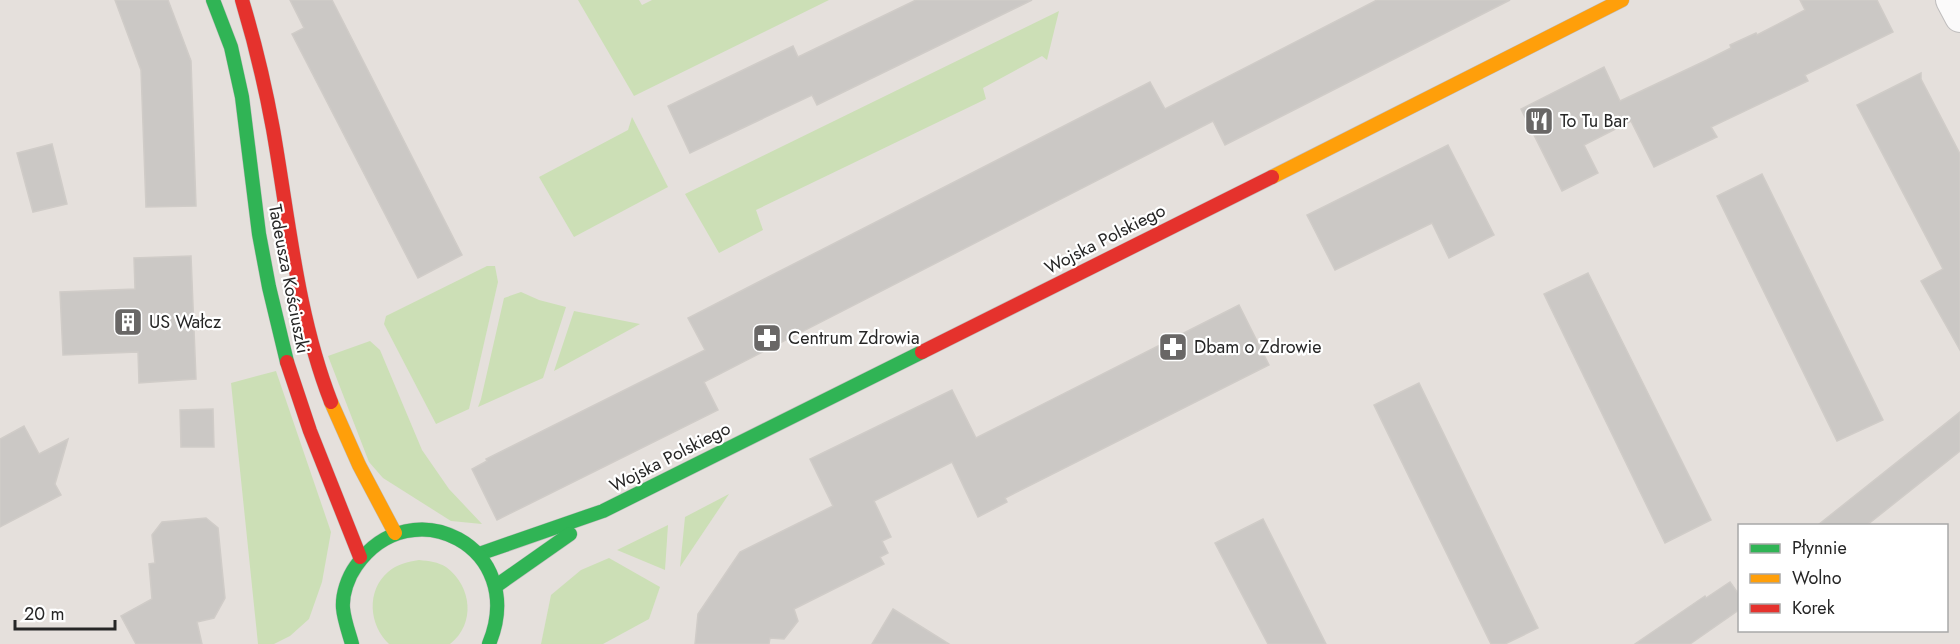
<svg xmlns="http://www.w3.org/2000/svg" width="1960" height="644" font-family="Jost,sans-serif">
	<rect width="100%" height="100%" fill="#e5e0dc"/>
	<g fill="#ccdfb6">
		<path d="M 578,0 L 639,0 L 642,5 L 652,0 L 829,0 L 634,96 Z"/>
		<path d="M 1059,11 L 1047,60 L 1042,56 L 983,88 L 986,99 L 756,210 L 763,230 L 719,253 L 685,194 Z"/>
		<path d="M 632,117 L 668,187 L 574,237 L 539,177 L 628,130 Z"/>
		<path d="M 487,266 L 495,266 L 498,282 L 469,409 L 436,424 L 384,324 L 386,316 Z"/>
		<path d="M 521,292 L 539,300 L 566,307 L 543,378 L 478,407 L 481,399 L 504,298 Z"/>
		<path d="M 574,311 L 640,324 L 554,371 Z"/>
		<path d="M 370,341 L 380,350 L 422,450 L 449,489 L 482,524 L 451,521 L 383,478 L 369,462 L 328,356 Z"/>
		<path d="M 276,371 L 331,532 L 322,582 L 309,619 L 290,636 L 274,644 L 258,644 L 231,383 Z"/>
		<path d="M 729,494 L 680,567 L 685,517 Z"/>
		<path d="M 668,525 L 665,570 L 617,550 Z"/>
		<path d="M 609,558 L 660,587 L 649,619 L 603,644 L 541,644 L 551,595 L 581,570 Z"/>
		<path d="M 419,560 C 429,561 438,562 446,567 C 472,586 476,624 450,644 L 389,644 C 369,625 366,591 388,572 C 397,564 408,562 419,560 Z"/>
	</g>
	<g fill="#cbc8c5" stroke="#d0ccc8" stroke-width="1.5">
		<path d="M 115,0 L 168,0 L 191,61 L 196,206 L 146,207 L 141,70 Z"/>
		<path d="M 290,0 L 332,0 L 462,255 L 418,278 L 292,34 L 304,28 Z"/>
		<path d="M 916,0 L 1032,0 L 817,105 L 812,95 L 690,153 L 668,106 L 793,46 L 798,57 Z"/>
		<path d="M 1377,0 L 1510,0 L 1225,145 L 1213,121 L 704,382 L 718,410 L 497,520 L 472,469 L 487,461 L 486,459 L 705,350 L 688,318 L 1150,82 L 1165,109 Z"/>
		<path d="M 1800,0 L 1877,0 L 1893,32 L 1805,75 L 1808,81 L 1711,127 L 1717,137 L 1654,167 L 1631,121 L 1584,145 L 1598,173 L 1562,191 L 1521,109 L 1604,67 L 1620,101 L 1707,60 L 1731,48 L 1730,45 L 1756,33 L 1757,35 L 1805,10 Z"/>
		<path d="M 1921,73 L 1921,79 L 1960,154 L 1960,350 L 1921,281 L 1943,269 L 1857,105 Z"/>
		<path d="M 52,144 L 67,204 L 33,212 L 17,153 Z"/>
		<path d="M 1448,145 L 1494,235 L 1449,258 L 1432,223 L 1335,270 L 1307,215 Z"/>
		<path d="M 1762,174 L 1883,420 L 1837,441 L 1717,196 Z"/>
		<path d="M 191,256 L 196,379 L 139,383 L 138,352 L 63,355 L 60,292 L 135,289 L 134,258 Z"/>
		<path d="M 1588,273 L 1711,520 L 1665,543 L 1544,294 Z"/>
		<path d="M 1239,305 L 1269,365 L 1005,498 L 1007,502 L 978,517 L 952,462 L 874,501 L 891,537 L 882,541 L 888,553 L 880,557 L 884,564 L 794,609 L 798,621 L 784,639 L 770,638 L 769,644 L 695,644 L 698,614 L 740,552 L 833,506 L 810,459 L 952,390 L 976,438 Z"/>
		<path d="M 1419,383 L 1538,628 L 1505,644 L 1491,644 L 1374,405 Z"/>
		<path d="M 213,409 L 214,447 L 181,447 L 180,410 Z"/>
		<path d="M 1960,412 L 1960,451 L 1867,525 L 1818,525 Z"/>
		<path d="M 24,426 L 39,454 L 68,439 L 55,484 L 61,495 L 0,527 L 0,439 Z"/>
		<path d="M 206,518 L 218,528 L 225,598 L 214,618 L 197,622 L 202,644 L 136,644 L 121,616 L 152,599 L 149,564 L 155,563 L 152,535 L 162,522 Z"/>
		<path d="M 1263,519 L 1326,644 L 1268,644 L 1215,543 Z"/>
		<path d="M 1730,582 L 1740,596 L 1740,609 L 1690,644 L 1635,644 L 1705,596 L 1706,598 Z"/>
		<path d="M 893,609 L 949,644 L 872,644 Z"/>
	</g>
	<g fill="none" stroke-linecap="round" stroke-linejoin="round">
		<g stroke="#bfbdbd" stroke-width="32">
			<path id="street" d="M 1951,0 L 1960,17"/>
		</g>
		<g stroke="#bebcbb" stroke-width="15">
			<g id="fast">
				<path d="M 213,0 L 231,47 L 242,97 L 259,234 L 269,287 L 287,362"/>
				<path d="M 479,554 L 603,511 L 922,352"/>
				<path d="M 496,586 L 570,534"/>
				<path d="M 352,644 C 349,633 344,620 343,608 C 342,594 348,577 356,566 C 411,487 529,547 489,644"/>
			</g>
		</g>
		<g stroke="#bebcbb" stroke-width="15">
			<g id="slow">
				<path d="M 1272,177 L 1622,0"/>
				<path d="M 331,402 L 359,465 L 395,533"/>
			</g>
		</g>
		<g stroke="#bebcbb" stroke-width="15">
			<g id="jam">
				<path d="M 242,0 C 255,43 265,85 273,129 C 289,220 297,315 331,402"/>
				<path d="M 922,352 L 1272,177"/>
				<path d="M 287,362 L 310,431 L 360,557"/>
			</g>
		</g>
		<use href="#street" stroke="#fbfafa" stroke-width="30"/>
		<use href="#fast" stroke="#30b455" stroke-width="14"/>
		<use href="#slow" stroke="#ff9f0a" stroke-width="14"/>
		<use href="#jam" stroke="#e5322d" stroke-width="14"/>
	</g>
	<defs>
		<g id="restaurant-square" transform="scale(1.5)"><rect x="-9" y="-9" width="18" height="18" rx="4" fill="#696766" stroke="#fff"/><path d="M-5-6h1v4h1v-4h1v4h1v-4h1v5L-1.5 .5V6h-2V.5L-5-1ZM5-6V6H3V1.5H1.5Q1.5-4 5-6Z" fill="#fff"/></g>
		<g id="building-square" transform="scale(1.5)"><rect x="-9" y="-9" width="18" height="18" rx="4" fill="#696766" stroke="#fff"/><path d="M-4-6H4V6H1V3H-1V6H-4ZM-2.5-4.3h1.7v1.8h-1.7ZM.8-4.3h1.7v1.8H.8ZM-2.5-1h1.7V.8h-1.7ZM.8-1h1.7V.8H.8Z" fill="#fff"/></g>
		<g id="pharmacy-square" transform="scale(1.5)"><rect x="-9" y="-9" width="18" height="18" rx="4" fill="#696766" stroke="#fff"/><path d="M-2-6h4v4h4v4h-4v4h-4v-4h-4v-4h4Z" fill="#fff"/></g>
	</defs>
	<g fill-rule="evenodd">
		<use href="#restaurant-square" x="1539" y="121"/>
		<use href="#building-square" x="128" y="322"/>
		<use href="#pharmacy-square" x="767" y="338"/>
		<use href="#pharmacy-square" x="1173" y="347"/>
	</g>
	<g text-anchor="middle" stroke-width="4.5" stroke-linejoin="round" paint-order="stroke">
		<g font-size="18" fill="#262626" stroke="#fff" text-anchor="start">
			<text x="1560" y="127">To Tu Bar</text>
			<text x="149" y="328">US Wałcz</text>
			<text x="788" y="344">Centrum Zdrowia</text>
			<text x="1194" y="353">Dbam o Zdrowie</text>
		</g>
		<g font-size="18" fill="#262626" stroke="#fff">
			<text transform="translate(1105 239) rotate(-27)" y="6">Wojska Polskiego</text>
			<text transform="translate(289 279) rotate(79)" y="6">Tadeusza Kościuszki</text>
			<text transform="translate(670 457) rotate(-27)" y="6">Wojska Polskiego</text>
		</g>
	</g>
	<rect x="1738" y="524" width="210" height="108" fill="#ffffff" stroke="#a8a8a8" stroke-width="1.5"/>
	<rect x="1750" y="544" width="30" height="9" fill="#30b455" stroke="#a8a8a8" stroke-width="1.5"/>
	<text x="1792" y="554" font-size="18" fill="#262626">Płynnie</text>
	<rect x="1750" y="574" width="30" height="9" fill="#ff9f0a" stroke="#a8a8a8" stroke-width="1.5"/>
	<text x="1792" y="584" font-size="18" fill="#262626">Wolno</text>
	<rect x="1750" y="604" width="30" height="9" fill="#e5322d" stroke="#a8a8a8" stroke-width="1.5"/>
	<text x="1792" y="614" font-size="18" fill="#262626">Korek</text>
	<path d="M15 620v9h100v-9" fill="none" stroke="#262626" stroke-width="3"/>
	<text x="24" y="620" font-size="18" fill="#262626" stroke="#ffffff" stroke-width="4.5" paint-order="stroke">20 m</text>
</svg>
